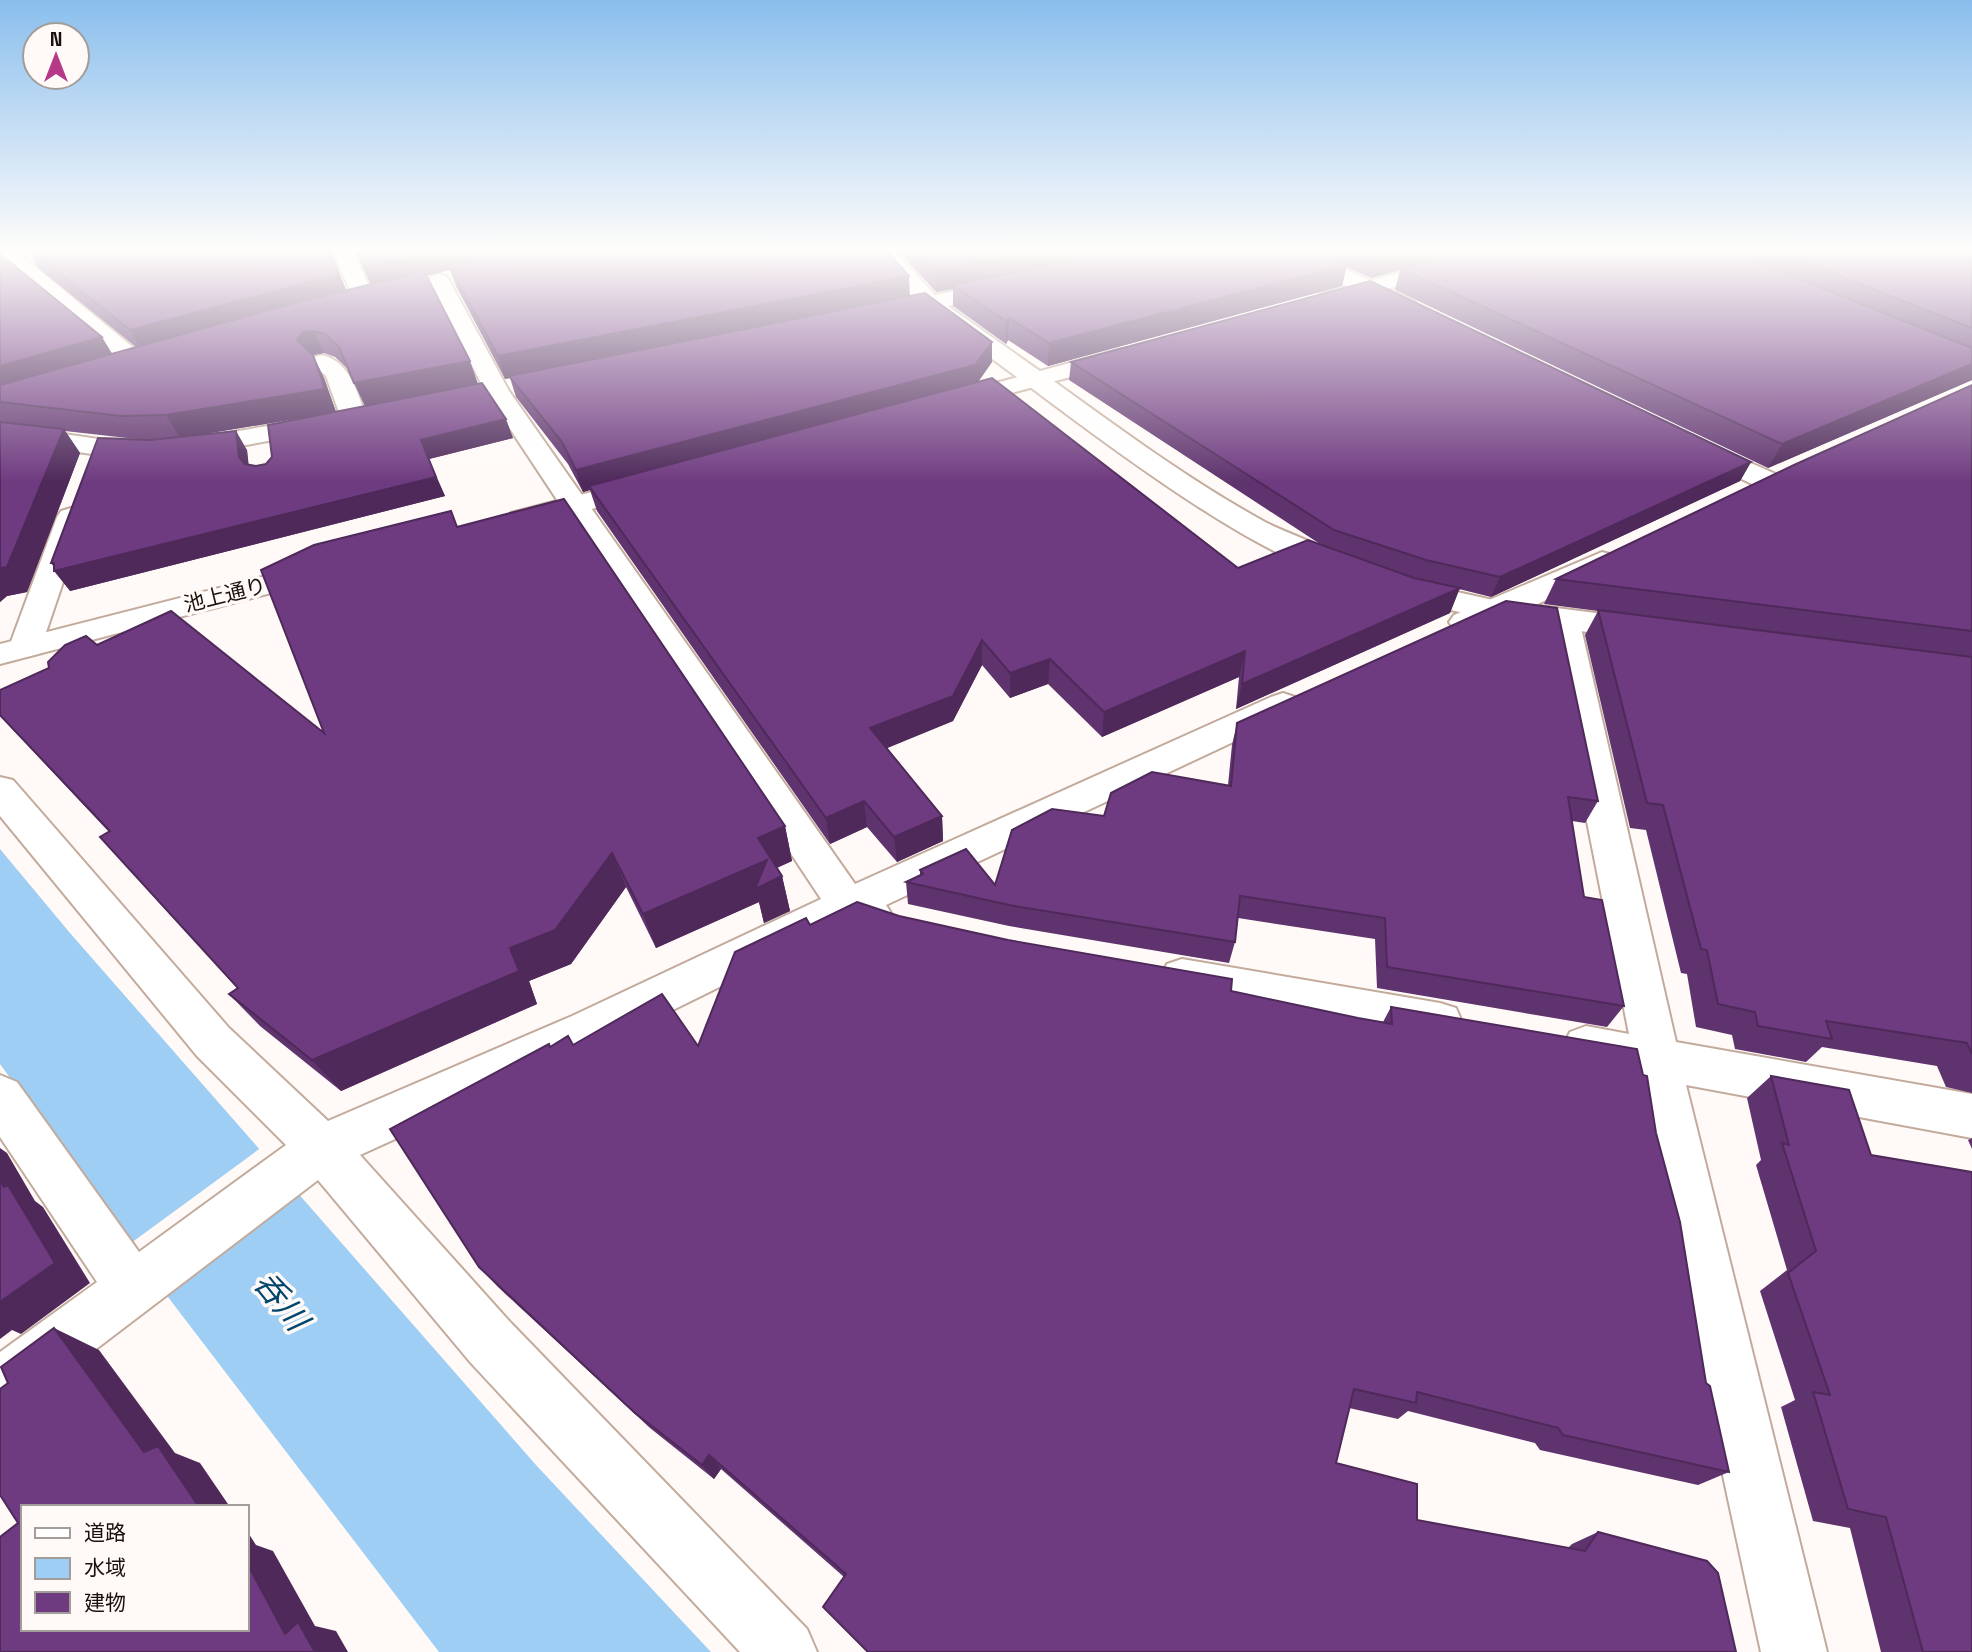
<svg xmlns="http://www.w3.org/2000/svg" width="1972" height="1652" font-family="'Space Grotesk','Noto Sans JP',sans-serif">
	<rect width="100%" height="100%" fill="#fffaf7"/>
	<path fill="#9ecef4" d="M 0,849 L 70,933 L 536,1465 L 711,1652 L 439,1652 L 171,1301 L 0,1064 Z"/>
	<path fill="#fffaf7" d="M 262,1147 L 300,1190 L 163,1296 L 127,1246 Z"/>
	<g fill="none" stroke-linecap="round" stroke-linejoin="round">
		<g stroke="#c2ab9c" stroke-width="4">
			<g id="minor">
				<path d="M 0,251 L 16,251 L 146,358 L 150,363 L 146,368 L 130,368 L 8,267 L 0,258 Z"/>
				<path d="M 333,251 L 353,251 L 375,300 L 372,305 L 356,305 Z"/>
				<path d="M 873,251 L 894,251 L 935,295 L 1003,281 L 1010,283 L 1014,287 L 1010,291 L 948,306 L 1044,374 L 1047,379 L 1044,384 L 1035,386 L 1026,384 L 926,310 L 884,320 L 876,318 L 873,313 L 876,308 L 915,300 Z"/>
				<path d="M 1281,251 L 1307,251 L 1415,302 L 1418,307 L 1415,312 L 1399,312 L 1284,255 Z"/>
				<path d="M 439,274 L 446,276 L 449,280 L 509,391 L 855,884 L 1271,697 L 1283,693 L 1295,697 L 1300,705 L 1295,713 L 886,905 L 891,913 L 885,925 L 870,929 L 849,923 L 604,1044 L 360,1155 L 511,1323 L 807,1629 L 817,1652 L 740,1652 L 471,1363 L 318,1180 L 20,1407 L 0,1415 L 0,1352 L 97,1282 L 0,1137 L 0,1075 L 17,1082 L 139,1252 L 286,1145 L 197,1056 L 0,816 L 0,777 L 13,780 L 229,1028 L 328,1121 L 572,1016 L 821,899 L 485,391 L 429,280 L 432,276 Z"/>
				<path d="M 322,355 C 351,362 357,393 367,418 L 363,423 L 354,426 L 345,423 L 341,418 L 326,376 L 310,362 L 314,357 Z"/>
				<path d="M 320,417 L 329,420 L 333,425 L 329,430 L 180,457 L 99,455 L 0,441 L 0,425 L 99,439 L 180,441 Z"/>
				<path d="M 1701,441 L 1778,475 L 1782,481 L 1778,487 L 1768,489 L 1758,487 L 1692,455 L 1688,449 L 1692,443 Z"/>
				<path d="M 71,508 L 81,511 L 85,517 L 41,647 L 37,654 L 25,657 L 13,654 L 9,647 L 57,517 L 61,511 Z"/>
				<path d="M 1602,552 L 1613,555 L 1617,561 L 1613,567 L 1536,605 L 1465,632 L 1454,629 L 1449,622 L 1454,615 Z"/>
				<path d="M 1563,609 L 1574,612 L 1579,619 L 1676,1042 L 1972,1094 L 1972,1138 L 1686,1085 L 1827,1652 L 1761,1652 L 1637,1076 L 1586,1066 L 1570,1060 L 1563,1046 L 1570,1032 L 1586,1026 L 1629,1034 L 1547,619 L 1552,612 Z"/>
				<path d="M 1182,959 L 1440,1003 L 1456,1008 L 1462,1022 L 1456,1036 L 1440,1041 L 1182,995 L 1167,990 L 1160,977 L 1167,964 Z"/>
			</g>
		</g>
		<g stroke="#c2ab9c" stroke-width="4">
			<g id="tertiary">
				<path d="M 1035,372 L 1044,374 C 1116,426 1187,479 1265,522 C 1284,532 1346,554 1355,567 L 1351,573 C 1292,588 1080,424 1026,384 L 1023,379 L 1026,374 Z"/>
				<path d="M 1403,580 L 1493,600 L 1644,619 L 1655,622 L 1660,629 L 1655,636 L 1644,639 L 1493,620 L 1392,596 L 1388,589 L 1392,582 Z"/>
			</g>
		</g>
		<g stroke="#c2ab9c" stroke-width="4">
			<g id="secondary">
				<path d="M 1482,251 L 1515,251 L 1512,255 L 1328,305 L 1320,304 L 1317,299 L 1320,294 Z"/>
				<path d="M 1121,349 L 1129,351 L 1133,356 L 1129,361 L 953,409 L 944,407 L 941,402 L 944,397 Z"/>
				<path d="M 645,478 L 655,480 L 659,486 L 655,492 L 521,528 L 511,525 L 507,519 L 511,513 Z"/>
				<path d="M 317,563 L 328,566 L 332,572 L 328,578 L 0,664 L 0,644 Z"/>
			</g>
		</g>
		<use href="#minor" fill="#fff" fill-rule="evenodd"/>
		<use href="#tertiary" fill="#fff" fill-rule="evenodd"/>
		<use href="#secondary" fill="#fff" fill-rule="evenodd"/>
	</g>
	<g fill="#5f336e" fill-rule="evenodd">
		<path d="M 19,251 L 331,251 L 331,252 L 346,290 L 370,284 L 356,251 L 887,251 L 910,296 L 992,362 L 978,382 L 1238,568 L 1320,544 L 1069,380 L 1071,362 L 1751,462 L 1740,481 L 1491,597 L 1459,589 L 1450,613 L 1236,709 L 1239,677 L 1102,737 L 1048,684 L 1010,698 L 982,665 L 953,721 L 886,748 L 942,816 L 943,841 L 897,862 L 867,827 L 830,844 L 597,511 L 590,490 L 583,492 L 568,464 L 516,397 L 510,378 L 505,379 L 456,286 L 450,270 L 426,276 L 478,384 L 513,438 L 429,459 L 445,496 L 70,591 L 150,440 L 163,439 L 136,439 L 65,431 L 80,453 L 27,592 L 7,596 L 0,602 L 0,254 L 112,354 L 136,347 L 38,268 L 29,252 L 21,253 ZM 324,353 L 335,357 L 349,370 L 365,406 L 336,412 L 324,378 L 313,355 ZM 320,415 L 266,464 L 256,466 L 248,465 L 247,450 L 205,434 Z"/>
		<path d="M 898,251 L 1972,251 L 1972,380 L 1768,468 L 1395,290 L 1400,270 L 1371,278 L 1346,267 L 1342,286 L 1048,366 L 1008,340 L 1006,344 L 953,306 L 953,289 L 936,292 Z"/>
		<path d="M 1972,385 L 1972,1093 L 1946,1087 L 1937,1066 L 1822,1047 L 1806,1062 L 1735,1049 L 1732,1035 L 1696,1027 L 1687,974 L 1681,973 L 1646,830 L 1630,828 L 1585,635 L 1598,611 L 1544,604 L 1556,579 Z"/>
		<path d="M 457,527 L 785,826 L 792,861 L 777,868 L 782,876 L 790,911 L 764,923 L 759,902 L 656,948 L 626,887 L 571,964 L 529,981 L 537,1004 L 341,1091 L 260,1026 L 229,994 L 238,988 L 109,832 L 0,716 L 97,645 L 324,733 Z"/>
		<path d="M 1237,723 L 1598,801 L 1585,823 L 1572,821 L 1584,897 L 1624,1006 L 1607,1027 L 1377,988 L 1375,939 L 1238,918 L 1235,942 L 1229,963 L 1009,926 L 908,904 L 906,882 L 920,876 L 920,870 L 995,885 L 1104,816 L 1228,785 L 1232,745 Z"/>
		<path d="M 899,916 L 1231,991 L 1358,1018 L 1383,1022 L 1391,1007 L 1656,1133 L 1706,1383 L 1729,1472 L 1698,1485 L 1540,1450 L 1535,1443 L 1408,1411 L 1398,1419 L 1349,1408 L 1336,1463 L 1417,1520 L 1568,1548 L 1572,1544 L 1598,1532 L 1736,1652 L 867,1652 L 823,1607 L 844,1577 L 721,1469 L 714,1479 L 650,1428 L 498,1287 L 479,1267 L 550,1046 L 573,1045 L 698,1046 L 810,925 Z"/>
		<path d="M 1771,1076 L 1871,1155 L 1972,1652 L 1881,1652 L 1850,1528 L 1813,1521 L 1781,1407 L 1795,1400 L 1760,1291 L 1787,1270 L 1756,1165 L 1761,1160 L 1747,1098 Z"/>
		<path d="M 1972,1138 L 1972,1149 L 1968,1140 Z"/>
	</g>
	<g fill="#4e295a">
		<path d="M 330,251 L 331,251 L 331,252 L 348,295 L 143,352 L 130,330 Z"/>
		<path d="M 432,251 L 524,251 L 448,264 L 450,269 L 373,289 L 364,268 Z"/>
		<path d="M 1032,251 L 1131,251 L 953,285 L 953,289 L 936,292 L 935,271 Z"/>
		<path d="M 1400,251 L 1472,251 L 1401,269 L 1400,270 L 1371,278 L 1376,257 Z"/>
		<path d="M 1347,265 L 1342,286 L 1048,366 L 1049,343 Z"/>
		<path d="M 909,276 L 910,297 L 509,376 L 510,378 L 505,379 L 498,356 Z"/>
		<path d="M 1009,318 L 1008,340 L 1006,344 L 1006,321 Z"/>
		<path d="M 314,331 L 324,353 L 313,355 L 324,378 L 336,412 L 180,438 L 166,415 L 297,340 L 303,332 Z"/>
		<path d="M 102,337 L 116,360 L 0,393 L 0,366 Z"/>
		<path d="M 992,342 L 992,362 L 975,386 L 589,486 L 590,490 L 583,492 L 576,470 Z"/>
		<path d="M 470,361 L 478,384 L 365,406 L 354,383 Z"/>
		<path d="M 1972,364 L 1972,380 L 1768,468 L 1782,444 Z"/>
		<path d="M 506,419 L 513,438 L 429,459 L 421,440 Z"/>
		<path d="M 64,429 L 80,453 L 27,592 L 7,596 L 0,602 L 0,568 Z"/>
		<path d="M 236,431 L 247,450 L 250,476 L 239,457 Z"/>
		<path d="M 1751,462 L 1740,481 L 1491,597 L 1500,577 Z"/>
		<path d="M 436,477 L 445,496 L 70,591 L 54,571 L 56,570 L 51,563 Z"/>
		<path d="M 1460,588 L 1450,613 L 1236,709 L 1242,684 Z"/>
		<path d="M 982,640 L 982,665 L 953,721 L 873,754 L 870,728 Z"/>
		<path d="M 1245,651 L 1239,677 L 1102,737 L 1104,712 Z"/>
		<path d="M 1050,659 L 1048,684 L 1010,698 L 1010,673 Z"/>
		<path d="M 864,801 L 867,827 L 830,844 L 826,818 Z"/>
		<path d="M 942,816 L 943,841 L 897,862 L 894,837 Z"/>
		<path d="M 785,826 L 792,861 L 769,871 L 782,876 L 790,911 L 764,923 L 759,902 L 656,948 L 643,914 L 758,838 Z"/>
		<path d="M 612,853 L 626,887 L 571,964 L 529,981 L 537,1004 L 341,1091 L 312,1060 L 510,948 Z"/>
		<path d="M 0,1148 L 7,1153 L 35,1201 L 43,1207 L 90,1283 L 21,1334 L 12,1330 L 0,1339 L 0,1302 L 4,1187 L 0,1180 Z"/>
		<path d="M 54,1328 L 99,1350 L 175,1453 L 200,1463 L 230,1507 L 199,1507 L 144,1452 Z"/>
		<path d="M 709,1455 L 721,1469 L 714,1479 L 702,1465 Z"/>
		<path d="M 247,1531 L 256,1545 L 273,1551 L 315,1626 L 336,1631 L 348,1652 L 315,1652 L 285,1634 L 247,1563 Z"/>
	</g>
	<g fill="#6f3b80" stroke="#4e295a" stroke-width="2">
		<path d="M 31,251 L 330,251 L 339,274 L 130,330 Z"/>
		<path d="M 357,251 L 432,251 L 364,268 Z"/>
		<path d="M 503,251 L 887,251 L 909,276 L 498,356 L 448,264 Z"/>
		<path d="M 916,251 L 1032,251 L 935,271 Z"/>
		<path d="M 1116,251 L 1317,251 L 1347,265 L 1049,343 L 1009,318 L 1006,321 L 953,285 Z"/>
		<path d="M 1362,251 L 1400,251 L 1376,257 Z"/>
		<path d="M 1467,251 L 1728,251 L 1972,348 L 1972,364 L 1782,444 L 1401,269 Z"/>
		<path d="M 1776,251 L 1972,251 L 1972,328 Z"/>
		<path d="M 0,254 L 102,337 L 0,366 Z"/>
		<path d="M 424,271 L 470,361 L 354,383 L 339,347 L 325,334 L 314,331 L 303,332 L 297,340 L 313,355 L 325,389 L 166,415 L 121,416 L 0,402 L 0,385 L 280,307 Z"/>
		<path d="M 1370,281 L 1751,462 L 1500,577 L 1426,560 L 1334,530 L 1071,362 Z"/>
		<path d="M 925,293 L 992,342 L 975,365 L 576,470 L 562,442 L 509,376 Z"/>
		<path d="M 992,378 L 1238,568 L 1308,540 L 1414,578 L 1460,588 L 1242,684 L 1245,651 L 1104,712 L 1050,659 L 1010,673 L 982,640 L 953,696 L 870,728 L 942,816 L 894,837 L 864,801 L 826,818 L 589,486 Z"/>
		<path d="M 482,383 L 506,419 L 421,440 L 436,477 L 54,571 L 54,563 L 51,563 L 98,438 L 150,440 L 236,431 L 239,457 L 245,464 L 256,466 L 266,464 L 272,457 L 268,425 Z"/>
		<path d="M 1972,385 L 1972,631 L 1556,579 L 1794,465 Z"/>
		<path d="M 0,422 L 64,429 L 7,567 L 0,568 Z"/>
		<path d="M 564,499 L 785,826 L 758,838 L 782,876 L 755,889 L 767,860 L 643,914 L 612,853 L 555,930 L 510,948 L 519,971 L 312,1060 L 229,994 L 238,988 L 100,837 L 110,831 L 0,715 L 0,690 L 49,668 L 48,662 L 65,645 L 86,636 L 97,645 L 171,611 L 324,733 L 261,570 L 314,545 L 451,511 L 457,527 Z"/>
		<path d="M 1506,601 L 1557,608 L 1598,801 L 1568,797 L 1584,897 L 1602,900 L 1624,1006 L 1387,967 L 1385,918 L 1240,896 L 1235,942 L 1009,905 L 906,882 L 923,874 L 920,870 L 966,849 L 995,885 L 1012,830 L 1052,809 L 1104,816 L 1111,793 L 1152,772 L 1231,786 L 1237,723 Z"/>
		<path d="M 1598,610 L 1972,657 L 1972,1054 L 1967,1043 L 1826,1021 L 1832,1039 L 1758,1026 L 1755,1012 L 1718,1004 L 1707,950 L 1701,949 L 1663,805 L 1647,803 Z"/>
		<path d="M 857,902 L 899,916 L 1008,940 L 1232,979 L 1231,991 L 1358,1018 L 1392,1024 L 1391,1007 L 1637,1049 L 1643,1075 L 1647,1076 L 1656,1133 L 1680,1222 L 1706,1383 L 1710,1386 L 1729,1472 L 1563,1435 L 1558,1428 L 1417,1392 L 1416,1403 L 1354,1389 L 1336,1463 L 1417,1484 L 1417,1520 L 1585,1551 L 1598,1532 L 1707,1561 L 1718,1573 L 1736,1652 L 868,1652 L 823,1607 L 846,1574 L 709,1455 L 702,1465 L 635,1413 L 479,1267 L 390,1129 L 549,1044 L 550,1047 L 568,1036 L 573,1045 L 662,994 L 698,1046 L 735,952 L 806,918 L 810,925 Z"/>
		<path d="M 1771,1076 L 1849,1090 L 1871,1155 L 1972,1172 L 1972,1652 L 1923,1652 L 1886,1517 L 1848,1509 L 1813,1392 L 1830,1395 L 1788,1273 L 1816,1251 L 1782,1143 L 1789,1145 Z"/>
		<path d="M 0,1180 L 4,1187 L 8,1185 L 55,1263 L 0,1302 Z"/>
		<path d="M 54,1328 L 144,1452 L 158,1446 L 199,1507 L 23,1507 L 23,1629 L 247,1629 L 247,1563 L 285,1634 L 298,1622 L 315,1652 L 0,1652 L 0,1537 L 18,1523 L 0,1495 L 0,1389 L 8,1383 L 1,1367 Z"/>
	</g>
	<linearGradient id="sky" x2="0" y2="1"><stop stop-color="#8abeed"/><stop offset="0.52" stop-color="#fffdfb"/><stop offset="1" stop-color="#fffdfb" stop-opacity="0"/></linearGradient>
	<rect width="1972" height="482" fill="url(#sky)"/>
	<g text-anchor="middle" stroke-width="7" stroke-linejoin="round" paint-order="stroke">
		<g font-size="21" fill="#19110c" stroke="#fffaf7">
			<text transform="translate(225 595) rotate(-14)" y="7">池上通り</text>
		</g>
		<g font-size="32" font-style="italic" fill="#00466f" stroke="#fffaf7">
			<text transform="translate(281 1301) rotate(51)" y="11">呑川</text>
		</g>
	</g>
	<rect x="21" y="1505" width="228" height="126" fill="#fffaf7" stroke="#a39d99" stroke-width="2"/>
	<rect x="35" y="1528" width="35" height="10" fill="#ffffff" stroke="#a39d99" stroke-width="2"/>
	<text x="84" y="1540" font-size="21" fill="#19110c">道路</text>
	<rect x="35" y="1558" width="35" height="21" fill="#9ecef4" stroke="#a39d99" stroke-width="2"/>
	<text x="84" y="1575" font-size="21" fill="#19110c">水域</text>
	<rect x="35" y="1592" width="35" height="21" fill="#6f3b80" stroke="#a39d99" stroke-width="2"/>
	<text x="84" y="1610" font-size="21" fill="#19110c">建物</text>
	<g transform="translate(56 56)"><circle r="33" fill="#fffaf7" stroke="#a39d99" stroke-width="2"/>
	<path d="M0-5L12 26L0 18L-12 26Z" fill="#b63988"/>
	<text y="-10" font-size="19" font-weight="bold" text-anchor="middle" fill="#19110c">N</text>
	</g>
</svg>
